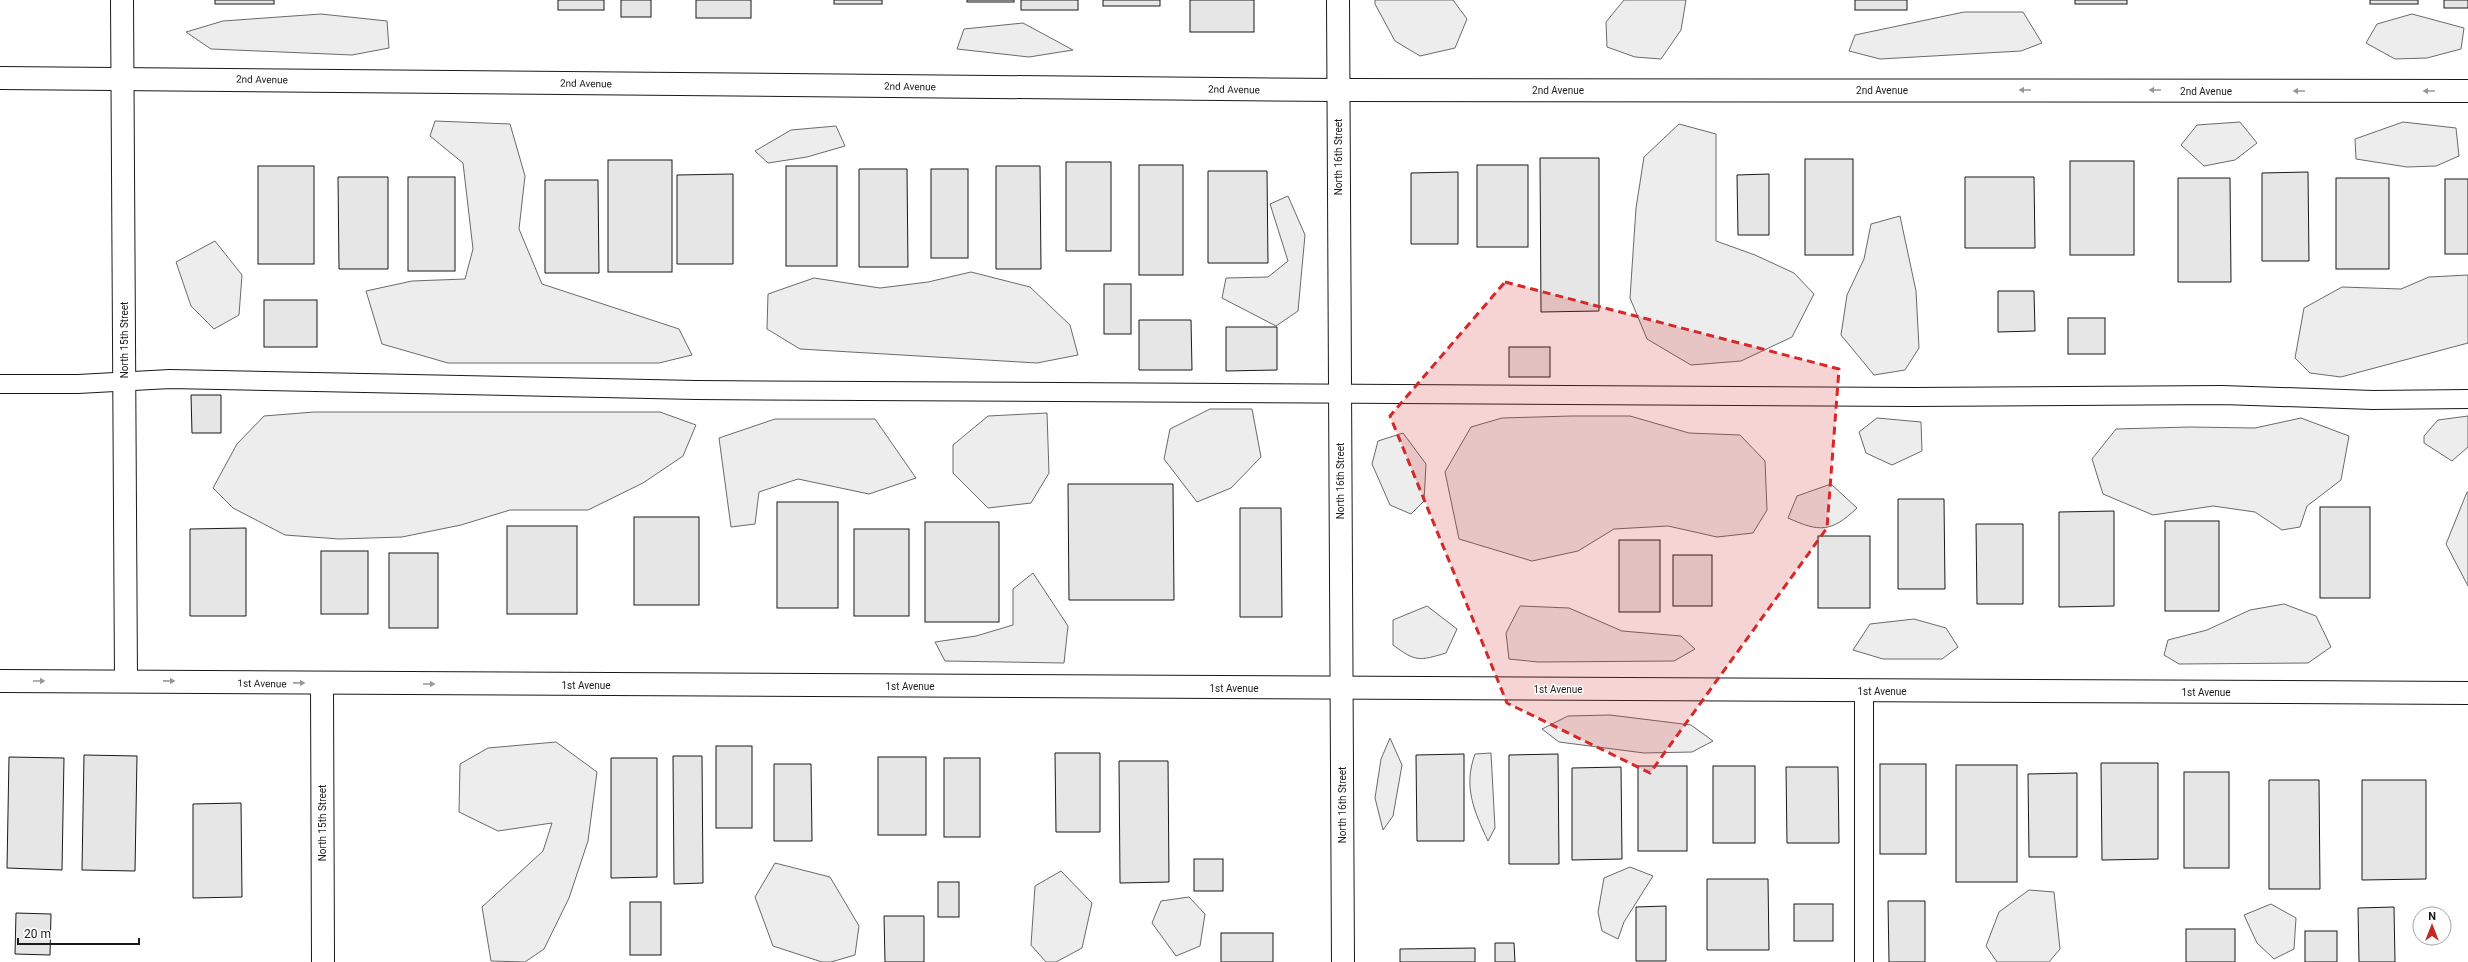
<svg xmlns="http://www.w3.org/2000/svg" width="2468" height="962" font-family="Roboto,sans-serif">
	<rect width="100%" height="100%" fill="#fff"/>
	<g fill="#ededed" stroke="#6a6a6a">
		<path d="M 1375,0 L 1453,0 L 1467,19 L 1455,48 L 1420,56 L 1395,41 L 1375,4 Z"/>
		<path d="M 1624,0 L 1686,0 L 1681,30 L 1661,59 L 1635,57 L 1607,47 L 1606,22 Z"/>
		<path d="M 1964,12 L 2023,12 L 2042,43 L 2021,51 L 1880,59 L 1849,51 L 1855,35 Z"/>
		<path d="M 321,14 L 387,21 L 389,48 L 352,55 L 211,49 L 186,32 L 223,21 Z"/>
		<path d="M 2412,14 L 2464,28 L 2461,49 L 2427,58 L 2395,59 L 2366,43 L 2377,24 Z"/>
		<path d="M 1023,23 L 1073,50 L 1029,57 L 957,49 L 964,29 Z"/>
		<path d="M 435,121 L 510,124 L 525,176 L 519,229 L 542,284 L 679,329 L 692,355 L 659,363 L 448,363 L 382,344 L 366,291 L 412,281 L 465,279 L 473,249 L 463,163 L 430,136 Z"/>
		<path d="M 2240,122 L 2257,143 L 2235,160 L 2204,166 L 2181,145 L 2197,125 Z"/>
		<path d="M 2403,122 L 2456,128 L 2459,156 L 2436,166 L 2407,167 L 2356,159 L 2355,139 Z"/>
		<path d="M 1679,124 L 1716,134 L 1716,241 L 1755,255 L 1794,273 L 1814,294 L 1792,337 L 1741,361 L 1691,365 L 1647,339 L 1630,298 L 1636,208 L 1644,157 Z"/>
		<path d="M 836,126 L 845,146 L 807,157 L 768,163 L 755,151 L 791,130 Z"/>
		<path d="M 1288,196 L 1305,235 L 1298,311 L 1276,326 L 1222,298 L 1226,278 L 1268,277 L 1288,261 L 1270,204 Z"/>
		<path d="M 1900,216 L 1916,291 L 1919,348 L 1905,370 L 1874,375 L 1841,335 L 1847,295 L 1864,259 L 1871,224 Z"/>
		<path d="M 215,241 L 242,275 L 239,315 L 214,329 L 191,306 L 176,262 Z"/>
		<path d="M 971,272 L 1030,287 L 1070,325 L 1078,355 L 1037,363 L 800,349 L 767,329 L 768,294 L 814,278 L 880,288 L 928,282 Z"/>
		<path d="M 2468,275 L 2468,343 L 2341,377 L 2310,373 L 2295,358 L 2304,308 L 2342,287 L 2401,289 L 2429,277 Z"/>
		<path d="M 1210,409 L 1252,409 L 1261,457 L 1231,488 L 1197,502 L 1164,459 L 1170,429 Z"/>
		<path d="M 314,412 L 660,412 L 696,425 L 683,456 L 643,483 L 588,510 L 510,510 L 461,525 L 402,537 L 339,539 L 285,535 L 233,508 L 213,488 L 237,444 L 264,416 Z"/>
		<path d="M 1047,413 L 1049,473 L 1031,503 L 988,508 L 953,473 L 953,445 L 988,416 Z"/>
		<path d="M 1571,416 L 1630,416 L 1689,433 L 1740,435 L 1765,461 L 1767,510 L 1753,533 L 1717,537 L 1668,526 L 1614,529 L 1578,551 L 1532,561 L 1459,539 L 1445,472 L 1471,427 L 1502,418 Z"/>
		<path d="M 2468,416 L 2468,447 L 2452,461 L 2424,443 L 2424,436 L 2438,420 Z"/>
		<path d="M 1877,418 L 1921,422 L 1922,451 L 1892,465 L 1866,453 L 1859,432 Z"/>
		<path d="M 2301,418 L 2349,436 L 2341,480 L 2307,506 L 2300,527 L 2282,530 L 2255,512 L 2213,506 L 2153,515 L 2103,494 L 2092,459 L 2116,429 L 2189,427 L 2255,428 Z"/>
		<path d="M 775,419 L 875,419 L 916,478 L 869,494 L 798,479 L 759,492 L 755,524 L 731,527 L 719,438 Z"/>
		<path d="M 1403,433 L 1426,464 L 1424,501 L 1411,514 L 1390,505 L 1372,464 L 1378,441 Z"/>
		<path d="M 1831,484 L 1857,508 C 1831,533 1819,532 1788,518 L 1797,496 Z"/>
		<path d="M 2467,492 L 2468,492 L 2468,586 L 2446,544 Z"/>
		<path d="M 1033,573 L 1068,626 L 1064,663 L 945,661 L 935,642 L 976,636 L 1013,625 L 1013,589 Z"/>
		<path d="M 2284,604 L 2316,616 L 2331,647 L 2308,663 L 2179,664 L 2164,655 L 2168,640 L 2207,630 L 2250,610 Z"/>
		<path d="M 1427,606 L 1457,629 L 1446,653 C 1419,661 1416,662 1393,645 L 1393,620 Z"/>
		<path d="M 1520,606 L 1569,608 L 1622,631 L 1681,636 L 1695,649 L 1674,661 L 1538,662 L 1509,659 L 1506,633 Z"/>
		<path d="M 1914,619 L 1946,628 L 1958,647 L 1942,659 L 1883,659 L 1853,650 L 1870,624 Z"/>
		<path d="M 1610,715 L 1691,725 L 1713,741 L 1692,752 L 1644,753 L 1559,742 L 1542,729 L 1568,716 Z"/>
		<path d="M 1390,738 L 1402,765 L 1393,816 L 1383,830 L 1375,798 L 1381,759 Z"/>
		<path d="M 556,742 L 597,772 L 588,841 L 569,898 L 544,949 L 525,962 L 491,961 L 482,907 L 543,851 L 552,823 L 498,831 L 459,812 L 460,764 L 488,748 Z"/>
		<path d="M 1491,753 L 1495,828 L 1488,841 C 1474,811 1463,787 1475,754 Z"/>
		<path d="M 775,863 L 830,877 L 859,926 L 855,955 L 831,962 L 822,962 L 773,946 L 755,897 Z"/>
		<path d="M 1630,867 L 1653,876 L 1624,922 L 1618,939 L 1602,931 L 1598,912 L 1604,878 Z"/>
		<path d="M 1061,871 L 1092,903 L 1082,948 L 1056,962 L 1046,962 L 1031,945 L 1035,886 Z"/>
		<path d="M 2029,890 L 2054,892 L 2060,949 L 2049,962 L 1997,962 L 1986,946 L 1999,912 Z"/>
		<path d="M 1189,897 L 1205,914 L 1200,946 L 1176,956 L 1152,923 L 1161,901 Z"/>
		<path d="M 2271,904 L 2296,918 L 2294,949 L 2274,959 L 2257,943 L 2244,915 Z"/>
	</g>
	<g fill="#e6e6e6" stroke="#1a1a1a">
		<rect x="215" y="0" width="59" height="4"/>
		<rect x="558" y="0" width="46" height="10"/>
		<rect x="621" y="0" width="30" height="17"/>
		<rect x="696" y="0" width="55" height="18"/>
		<rect x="834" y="0" width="48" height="4"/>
		<rect x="967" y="0" width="47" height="2"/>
		<rect x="1021" y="0" width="57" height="10"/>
		<rect x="1103" y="0" width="57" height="6"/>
		<rect x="1190" y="0" width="64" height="32"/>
		<rect x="1855" y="0" width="52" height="10"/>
		<rect x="2075" y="0" width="52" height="4"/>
		<rect x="2370" y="0" width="48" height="4"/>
		<rect x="2444" y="0" width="24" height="8"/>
		<path d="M 1540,158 L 1599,158 L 1599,311 L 1541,312 Z"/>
		<rect x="1805" y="159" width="48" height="96"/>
		<rect x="608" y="160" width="64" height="112"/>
		<rect x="2070" y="161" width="64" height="94"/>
		<rect x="1066" y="162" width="45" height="89"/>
		<rect x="1139" y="165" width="44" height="110"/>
		<rect x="1477" y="165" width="51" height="82"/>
		<rect x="258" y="166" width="56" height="98"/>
		<rect x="786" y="166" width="51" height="100"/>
		<path d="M 996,166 L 1040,166 L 1041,269 L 996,269 Z"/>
		<path d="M 859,169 L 907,169 L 908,267 L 859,267 Z"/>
		<rect x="931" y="169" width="37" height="89"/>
		<path d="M 1208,171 L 1267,171 L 1268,263 L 1208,263 Z"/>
		<path d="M 1458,172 L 1458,244 L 1411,244 L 1411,173 Z"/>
		<path d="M 2308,172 L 2309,261 L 2262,261 L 2262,173 Z"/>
		<path d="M 733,174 L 733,264 L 677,264 L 677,175 Z"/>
		<path d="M 1769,174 L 1769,235 L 1738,235 L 1737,175 Z"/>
		<path d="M 338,177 L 388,177 L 388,269 L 339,269 Z"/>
		<rect x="408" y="177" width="47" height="94"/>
		<path d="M 1965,177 L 2034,177 L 2035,248 L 1965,248 Z"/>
		<path d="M 2178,178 L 2230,178 L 2231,282 L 2178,282 Z"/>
		<rect x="2336" y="178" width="53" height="91"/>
		<rect x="2445" y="179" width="23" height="75"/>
		<path d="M 545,180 L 598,180 L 599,273 L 545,273 Z"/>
		<rect x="1104" y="284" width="27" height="50"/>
		<path d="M 1998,291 L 2034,291 L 2035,331 L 1998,332 Z"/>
		<rect x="264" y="300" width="53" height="47"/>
		<rect x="2068" y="318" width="37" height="36"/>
		<path d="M 1139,320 L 1191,320 L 1192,370 L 1139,370 Z"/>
		<path d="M 1226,327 L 1277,327 L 1277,370 L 1226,371 Z"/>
		<rect x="1509" y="347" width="41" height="30"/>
		<path d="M 191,395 L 221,395 L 221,433 L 192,433 Z"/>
		<path d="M 1068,484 L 1173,484 L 1174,600 L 1069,600 Z"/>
		<path d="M 1898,499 L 1944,499 L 1945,589 L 1898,589 Z"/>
		<rect x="777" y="502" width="61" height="106"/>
		<rect x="2320" y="507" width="50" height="91"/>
		<path d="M 1240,508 L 1281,508 L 1282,617 L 1240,617 Z"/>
		<path d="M 2114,511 L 2114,606 L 2059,607 L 2059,512 Z"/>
		<rect x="634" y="517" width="65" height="88"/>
		<rect x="2165" y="521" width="54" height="90"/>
		<rect x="925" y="522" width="74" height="100"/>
		<path d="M 1976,524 L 2023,524 L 2023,604 L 1977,604 Z"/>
		<rect x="507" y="526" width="70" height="88"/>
		<path d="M 246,528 L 246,616 L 190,616 L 190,529 Z"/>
		<rect x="854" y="529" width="55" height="87"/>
		<rect x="1818" y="536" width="52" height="72"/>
		<rect x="1619" y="540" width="41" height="72"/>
		<rect x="321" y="551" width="47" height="63"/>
		<rect x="389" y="553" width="49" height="75"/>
		<rect x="1673" y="555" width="39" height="51"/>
		<rect x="716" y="746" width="36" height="82"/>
		<path d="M 1055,753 L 1100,753 L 1100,832 L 1056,832 Z"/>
		<path d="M 1464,754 L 1464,841 L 1417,841 L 1416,755 Z"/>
		<path d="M 1558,754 L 1559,864 L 1509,864 L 1509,755 Z"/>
		<path d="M 84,755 L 137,756 L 135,871 L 82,870 Z"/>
		<path d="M 673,756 L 702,756 L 703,883 L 674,884 Z"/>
		<path d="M 9,757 L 64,758 L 62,870 L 7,868 Z"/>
		<rect x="878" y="757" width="48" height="78"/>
		<path d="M 611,758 L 657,758 L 657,877 L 611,878 Z"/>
		<rect x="944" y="758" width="36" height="79"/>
		<path d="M 1119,761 L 1168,761 L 1169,882 L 1120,883 Z"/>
		<path d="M 2101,763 L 2158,763 L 2158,859 L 2102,860 Z"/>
		<path d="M 774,764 L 811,764 L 812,841 L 774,841 Z"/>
		<rect x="1880" y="764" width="46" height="90"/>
		<rect x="1956" y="765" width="61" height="117"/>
		<rect x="1638" y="766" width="49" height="85"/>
		<rect x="1713" y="766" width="42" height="77"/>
		<path d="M 1621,767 L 1622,859 L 1572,860 L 1572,768 Z"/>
		<path d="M 1786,767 L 1838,767 L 1839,843 L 1787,843 Z"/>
		<rect x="2184" y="772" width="45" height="96"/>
		<path d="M 2077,773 L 2077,857 L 2029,857 L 2028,774 Z"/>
		<path d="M 2269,780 L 2319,780 L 2320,889 L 2269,889 Z"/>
		<path d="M 2362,780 L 2426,780 L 2426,879 L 2362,880 Z"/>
		<path d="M 241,803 L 242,897 L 193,898 L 193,804 Z"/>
		<rect x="1194" y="859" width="29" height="32"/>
		<path d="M 1707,879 L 1768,879 L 1769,950 L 1707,950 Z"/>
		<rect x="938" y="882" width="21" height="35"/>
		<path d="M 1888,901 L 1925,901 L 1925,962 L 1889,962 Z"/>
		<rect x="630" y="902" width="31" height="53"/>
		<rect x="1794" y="904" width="39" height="37"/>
		<path d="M 1666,906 L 1666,961 L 1636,961 L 1636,907 Z"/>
		<path d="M 2394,907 L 2395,962 L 2359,962 L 2358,908 Z"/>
		<path d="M 16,913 L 51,914 L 50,955 L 15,954 Z"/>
		<path d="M 884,916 L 924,916 L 924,962 L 885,962 Z"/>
		<rect x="2186" y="929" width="49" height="33"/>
		<rect x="2305" y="931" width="32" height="31"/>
		<rect x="1221" y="933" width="52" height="29"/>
		<path d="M 1495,943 L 1514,943 L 1515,962 L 1495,962 Z"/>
		<path d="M 1475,948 L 1475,962 L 1400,962 L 1400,949 Z"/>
	</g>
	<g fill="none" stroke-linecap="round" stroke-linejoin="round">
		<g stroke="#1a1a1a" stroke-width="20">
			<g id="service">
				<path d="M 0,384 L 78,384 L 170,379 L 696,390 L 1913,397 L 2222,395 L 2373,400 L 2468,399"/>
				<path d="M 1864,691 L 1864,962"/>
			</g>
		</g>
		<g stroke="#1a1a1a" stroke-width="24">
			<g id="minor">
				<path d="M 122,0 L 126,681"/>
				<path d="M 1338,0 L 1343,962"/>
				<path d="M 0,78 L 1338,90 L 2468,91"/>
				<path d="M 0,681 L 2468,693"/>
				<path d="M 322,684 L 323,962"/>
			</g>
		</g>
		<use href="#service" stroke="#fff" stroke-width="18"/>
		<use href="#minor" stroke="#fff" stroke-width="22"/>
	</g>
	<defs><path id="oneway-solid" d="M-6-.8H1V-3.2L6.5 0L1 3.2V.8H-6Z"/></defs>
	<g fill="#989898">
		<use href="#oneway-solid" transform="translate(2025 90) rotate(-180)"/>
		<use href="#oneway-solid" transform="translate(2155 90) rotate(-180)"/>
		<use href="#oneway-solid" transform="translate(2299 91) rotate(-180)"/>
		<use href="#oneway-solid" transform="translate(2429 91) rotate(-180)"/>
		<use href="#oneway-solid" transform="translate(39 681)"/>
		<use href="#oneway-solid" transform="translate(169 681) rotate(1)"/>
		<use href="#oneway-solid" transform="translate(299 683) rotate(1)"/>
		<use href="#oneway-solid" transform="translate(429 684)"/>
	</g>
	<path fill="#d62828" fill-opacity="0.2" stroke="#d62828" stroke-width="3" stroke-dasharray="8 5" stroke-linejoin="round" d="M 1505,282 L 1839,369 L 1827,528 L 1650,773 L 1507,703 L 1390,416 Z"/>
	<g text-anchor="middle" stroke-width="3" stroke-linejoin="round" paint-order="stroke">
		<g font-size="10" fill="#1a1a1a" stroke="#fff">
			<text transform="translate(262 79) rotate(1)" y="4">2nd Avenue</text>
			<text transform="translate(586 83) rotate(1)" y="4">2nd Avenue</text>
			<text transform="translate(910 86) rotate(1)" y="4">2nd Avenue</text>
			<text transform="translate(1234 89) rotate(1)" y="4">2nd Avenue</text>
			<text x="1558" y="94">2nd Avenue</text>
			<text x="1882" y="94">2nd Avenue</text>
			<text x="2206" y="95">2nd Avenue</text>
			<text transform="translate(1338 157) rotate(-90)" y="4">North 16th Street</text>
			<text transform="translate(124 340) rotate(-90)" y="4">North 15th Street</text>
			<text transform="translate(1340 481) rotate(-90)" y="4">North 16th Street</text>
			<text transform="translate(262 683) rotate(1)" y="4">1st Avenue</text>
			<text x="586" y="689">1st Avenue</text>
			<text x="910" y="690">1st Avenue</text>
			<text x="1234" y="692">1st Avenue</text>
			<text x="1558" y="693">1st Avenue</text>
			<text x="1882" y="695">1st Avenue</text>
			<text x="2206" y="696">1st Avenue</text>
			<text transform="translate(1342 805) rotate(-90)" y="4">North 16th Street</text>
			<text transform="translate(322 823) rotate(-90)" y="4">North 15th Street</text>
		</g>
	</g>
	<g transform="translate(2432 926)"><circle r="19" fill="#ffffff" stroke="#a3a3a3"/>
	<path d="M0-3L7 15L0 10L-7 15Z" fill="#c62828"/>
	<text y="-6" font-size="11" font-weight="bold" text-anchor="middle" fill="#1a1a1a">N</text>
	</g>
	<path d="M18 938v6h121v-6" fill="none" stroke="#1a1a1a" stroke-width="2"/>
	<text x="24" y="938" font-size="12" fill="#1a1a1a" stroke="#ffffff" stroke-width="3" paint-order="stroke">20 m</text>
</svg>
